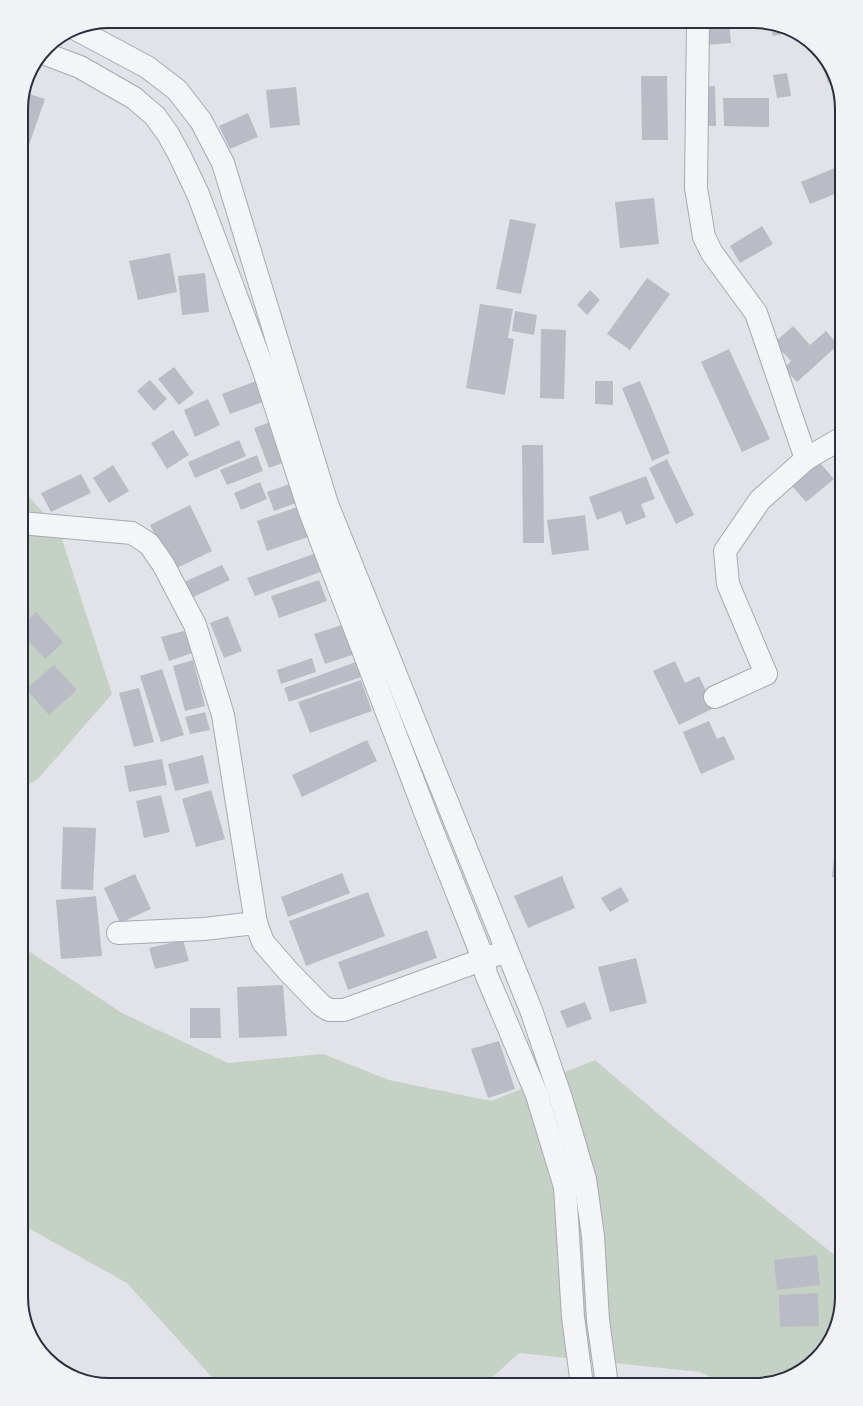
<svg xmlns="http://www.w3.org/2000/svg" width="863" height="1406" font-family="Ubuntu,sans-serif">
	<rect width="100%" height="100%" fill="#e2e3e9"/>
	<g fill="#c5d1c4">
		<path d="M 21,488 L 59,530 L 112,694 L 38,779 L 21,789 Z"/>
		<path d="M 21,946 L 122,1013 L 228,1063 L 323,1054 L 389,1080 L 491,1101 L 595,1060 L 669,1123 L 842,1261 L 842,1298 L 827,1346 L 793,1376 L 754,1385 L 727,1385 L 700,1372 L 519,1353 L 484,1385 L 219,1385 L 127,1283 L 21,1224 Z"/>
	</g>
	<g fill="#babcc5">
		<path d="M 704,21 L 729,21 L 731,43 L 706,45 Z"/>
		<path d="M 770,25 L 791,32 L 773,36 Z"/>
		<path d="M 819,54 L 833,70 L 835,80 L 828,83 Z"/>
		<path d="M 787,73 L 791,96 L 777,98 L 773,75 Z"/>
		<path d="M 641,76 L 667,76 L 668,140 L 642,140 Z"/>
		<path d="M 715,86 L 716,126 L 704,126 L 703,87 Z"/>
		<path d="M 296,87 L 300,125 L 270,128 L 266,90 Z"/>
		<path d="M 24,92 L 45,99 L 21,168 L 21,103 Z"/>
		<path d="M 723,98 L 769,98 L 769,127 L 724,126 Z"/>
		<path d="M 248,113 L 258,137 L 230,149 L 219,126 Z"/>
		<path d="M 842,165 L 842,191 L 810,204 L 801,182 Z"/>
		<path d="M 654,198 L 659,244 L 620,248 L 615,202 Z"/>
		<path d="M 510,219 L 536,224 L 521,294 L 496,289 Z"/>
		<path d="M 762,226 L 773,244 L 740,263 L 730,246 Z"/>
		<path d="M 170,253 L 177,292 L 138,300 L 129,261 Z"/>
		<path d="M 205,273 L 209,312 L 182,315 L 178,276 Z"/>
		<path d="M 647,278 L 670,294 L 630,350 L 607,334 Z"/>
		<path d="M 590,290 L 600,300 L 587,315 L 577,305 Z"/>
		<path d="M 480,304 L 513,309 L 508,338 L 514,339 L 505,395 L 466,388 Z"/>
		<path d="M 515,311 L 537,315 L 534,335 L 512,331 Z"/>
		<path d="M 793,326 L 810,345 L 826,331 L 838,345 L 797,382 L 784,368 L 791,361 L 774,343 Z"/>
		<path d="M 541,329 L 566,330 L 564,399 L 540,398 Z"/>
		<path d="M 729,349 L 770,439 L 742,452 L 701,362 Z"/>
		<path d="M 174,367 L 194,393 L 179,405 L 158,379 Z"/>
		<path d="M 150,380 L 167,399 L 154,411 L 137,391 Z"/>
		<path d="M 256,381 L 263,402 L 230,414 L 222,394 Z"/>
		<path d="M 595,381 L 613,381 L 613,405 L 595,404 Z"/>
		<path d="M 640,381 L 670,453 L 652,461 L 622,388 Z"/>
		<path d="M 208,399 L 220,425 L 195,437 L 184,410 Z"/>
		<path d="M 273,421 L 288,461 L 269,468 L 254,428 Z"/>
		<path d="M 173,430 L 189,455 L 167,469 L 151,443 Z"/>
		<path d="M 239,440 L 246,456 L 195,478 L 188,462 Z"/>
		<path d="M 522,445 L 543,445 L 544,543 L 523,543 Z"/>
		<path d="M 257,455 L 263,471 L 227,485 L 220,470 Z"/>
		<path d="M 667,459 L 694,515 L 676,524 L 649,468 Z"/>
		<path d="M 820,463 L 834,479 L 806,502 L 792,486 Z"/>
		<path d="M 113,465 L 129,491 L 109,503 L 93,478 Z"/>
		<path d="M 81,474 L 91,493 L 51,512 L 41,493 Z"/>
		<path d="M 646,476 L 655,499 L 641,504 L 646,517 L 626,525 L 621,511 L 597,520 L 589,497 Z"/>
		<path d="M 260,482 L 267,499 L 241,510 L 234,493 Z"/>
		<path d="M 292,483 L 299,502 L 274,511 L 267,492 Z"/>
		<path d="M 190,505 L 212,551 L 173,570 L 150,525 Z"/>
		<path d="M 297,507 L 308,537 L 267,551 L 257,521 Z"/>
		<path d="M 585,515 L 589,550 L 552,555 L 547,520 Z"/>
		<path d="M 316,553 L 323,571 L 255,596 L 247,578 Z"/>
		<path d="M 222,565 L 230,580 L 189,599 L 182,583 Z"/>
		<path d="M 319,580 L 327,601 L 279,618 L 271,596 Z"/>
		<path d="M 36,612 L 63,642 L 45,659 L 21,633 L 21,626 Z"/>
		<path d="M 228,616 L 242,651 L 224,658 L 210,623 Z"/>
		<path d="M 348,623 L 358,653 L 325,664 L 314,634 Z"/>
		<path d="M 184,631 L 192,653 L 169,661 L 161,637 Z"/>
		<path d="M 312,658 L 316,672 L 281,684 L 277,670 Z"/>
		<path d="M 193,660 L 205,706 L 185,711 L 173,666 Z"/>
		<path d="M 675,661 L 685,683 L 699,676 L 714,708 L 679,725 L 653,671 Z"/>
		<path d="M 356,662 L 361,677 L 289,702 L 284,688 Z"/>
		<path d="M 54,665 L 77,690 L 49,715 L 26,689 Z"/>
		<path d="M 162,669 L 184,735 L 161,742 L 140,676 Z"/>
		<path d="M 21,677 L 25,682 L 21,686 Z"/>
		<path d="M 361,680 L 372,711 L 310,733 L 298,702 Z"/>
		<path d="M 139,688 L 154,742 L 134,747 L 119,693 Z"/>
		<path d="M 205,712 L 210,730 L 190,734 L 185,717 Z"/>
		<path d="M 709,721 L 717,739 L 724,736 L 735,759 L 701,774 L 683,732 Z"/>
		<path d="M 367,740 L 377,761 L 302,797 L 292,775 Z"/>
		<path d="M 203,755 L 209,783 L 175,791 L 168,764 Z"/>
		<path d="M 162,759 L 167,785 L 129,792 L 124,766 Z"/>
		<path d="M 211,790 L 225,839 L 196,847 L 182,799 Z"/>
		<path d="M 161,795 L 170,832 L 144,838 L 136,801 Z"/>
		<path d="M 63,827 L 96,828 L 93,890 L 61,889 Z"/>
		<path d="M 835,849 L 842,850 L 842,878 L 832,877 Z"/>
		<path d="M 342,873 L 350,893 L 288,917 L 281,897 Z"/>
		<path d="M 135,874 L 151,909 L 120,923 L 104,888 Z"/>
		<path d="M 562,876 L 575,908 L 528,928 L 514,896 Z"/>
		<path d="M 621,887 L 629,901 L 610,912 L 601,898 Z"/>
		<path d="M 368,892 L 385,936 L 306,966 L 289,921 Z"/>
		<path d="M 96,896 L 102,956 L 61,959 L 56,900 Z"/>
		<path d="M 427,930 L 437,958 L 348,990 L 338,962 Z"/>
		<path d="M 183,940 L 189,961 L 155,969 L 149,948 Z"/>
		<path d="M 636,958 L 647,1003 L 610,1012 L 598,967 Z"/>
		<path d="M 283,985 L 287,1036 L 239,1038 L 237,987 Z"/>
		<path d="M 585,1002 L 592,1019 L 567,1028 L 560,1011 Z"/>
		<path d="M 190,1008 L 220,1008 L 221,1038 L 190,1038 Z"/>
		<path d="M 499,1041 L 515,1089 L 488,1098 L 471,1049 Z"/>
		<path d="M 817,1255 L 820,1285 L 777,1290 L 774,1260 Z"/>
		<path d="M 818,1293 L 819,1326 L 780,1327 L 779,1295 Z"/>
	</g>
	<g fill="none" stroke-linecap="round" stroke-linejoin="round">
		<g stroke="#a8a9b2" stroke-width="24">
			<g id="minor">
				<path d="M 698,21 L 696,188 L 704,237 L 712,253 L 756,313 L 806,459"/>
				<path d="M 74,28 L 147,67 L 177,90 L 201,121 L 223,163 L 327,504 L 531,1010 L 561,1098 L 585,1179 L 593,1236 L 598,1320 L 607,1385"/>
				<path d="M 43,53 L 80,67 L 134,98 L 155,116 L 168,134 L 179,154 L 198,194 L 263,368 L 309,509 L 432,830 L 483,958 L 486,974 L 537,1095 L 565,1187 L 573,1317 L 582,1385"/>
				<path d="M 21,523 L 132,533 L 149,544 L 163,564 L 195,625 L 223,715 L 256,923"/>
				<path d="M 715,697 L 766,674 L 728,584 L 725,551 L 760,500 L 806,459 L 842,438"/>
				<path d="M 118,933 L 204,929 L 256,923 L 263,942 L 288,971 L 321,1005 L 329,1010 L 344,1010 L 498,954"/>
			</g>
		</g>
		<use href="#minor" stroke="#f4f5f7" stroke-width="22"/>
	</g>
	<path d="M0 0H863V1406H0ZM109 28H754A81 81 0 0 1 835 109V1297A81 81 0 0 1 754 1378H109A81 81 0 0 1 28 1297V109A81 81 0 0 1 109 28Z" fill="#f1f2f6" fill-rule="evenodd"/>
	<path fill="none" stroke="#2c2f3e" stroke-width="2" d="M109 28H754A81 81 0 0 1 835 109V1297A81 81 0 0 1 754 1378H109A81 81 0 0 1 28 1297V109A81 81 0 0 1 109 28Z"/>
</svg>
